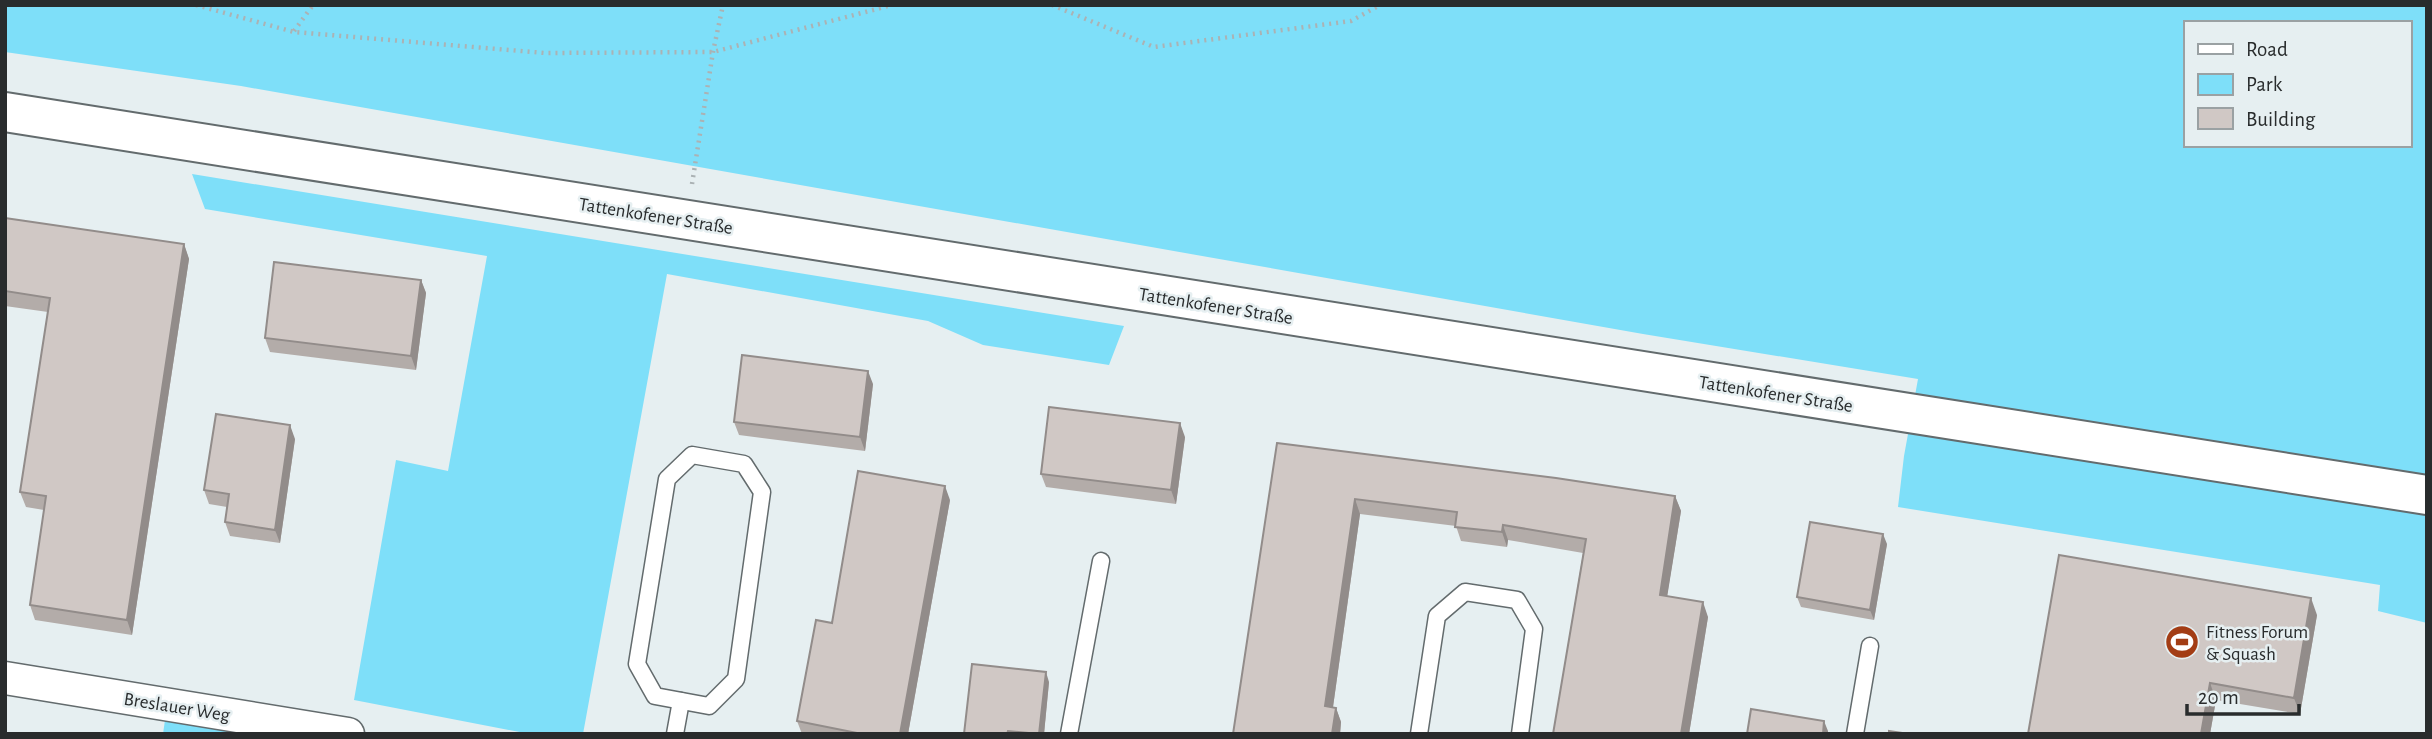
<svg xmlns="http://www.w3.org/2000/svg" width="2432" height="739" font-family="'Alegreya Sans',sans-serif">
	<rect width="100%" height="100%" fill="#e6eff1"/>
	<g fill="#7edff9" fill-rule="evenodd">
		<path d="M 5,5 L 2427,5 L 2427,623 L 2378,611 L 2380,585 L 1898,507 L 1904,456 L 1918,379 L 1643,334 L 241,86 L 5,52 ZM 2185,23 L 2409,23 L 2409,145 L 2185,145 Z"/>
		<path d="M 192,174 L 1124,326 L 1109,365 L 983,345 L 928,321 L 667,274 L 583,734 L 530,734 L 354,700 L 396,460 L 448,471 L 487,256 L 205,209 Z"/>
		<path d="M 165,720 L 254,734 L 163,734 Z"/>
	</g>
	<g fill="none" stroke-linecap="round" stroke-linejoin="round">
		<g stroke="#636b6d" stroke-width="19">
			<g id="lane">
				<path d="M 692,455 L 744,464 L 762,492 L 736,679 L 709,706 L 655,696 L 637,664 L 667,479 Z"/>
				<path d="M 675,734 L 681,701"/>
				<path d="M 1069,734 L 1101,561"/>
				<path d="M 1419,734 L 1437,616 L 1465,592 L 1517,600 L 1534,629 L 1520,734"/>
				<path d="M 1855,734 L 1870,646"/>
			</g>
		</g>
		<g stroke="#636b6d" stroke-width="35">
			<path id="street" d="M 5,678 L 348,734"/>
		</g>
		<g stroke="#636b6d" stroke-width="42">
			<path id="secondary" d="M 5,112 L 2427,495"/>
		</g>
		<g stroke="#abb2b4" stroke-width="4.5" stroke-dasharray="2 5" stroke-linecap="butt">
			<path d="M 196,5 L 294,32 L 545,53 L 713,52 L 892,5"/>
			<path d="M 1052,5 L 1154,47 L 1351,21 L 1380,5"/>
			<path d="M 294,31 L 313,5"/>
			<path d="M 692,184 L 713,52 L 723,5"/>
		</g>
		<use href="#lane" stroke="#fff" stroke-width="16"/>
		<use href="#street" stroke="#fff" stroke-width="32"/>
		<use href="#secondary" stroke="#fff" stroke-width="38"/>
	</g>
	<g fill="#b3aca9">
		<path d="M 5,218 L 184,244 L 189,259 L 132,635 L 35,620 L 30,605 L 44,510 L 26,507 L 20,492 L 48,312 L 5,306 Z"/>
		<path d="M 421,280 L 426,293 L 416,370 L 270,352 L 265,338 Z"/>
		<path d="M 873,384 L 865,451 L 739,435 L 734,422 Z"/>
		<path d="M 1185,437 L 1176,504 L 1046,487 L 1041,474 Z"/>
		<path d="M 295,439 L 280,543 L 230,536 L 225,522 L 227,507 L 209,504 L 204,490 Z"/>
		<path d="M 1277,443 L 1675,496 L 1681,511 L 1667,596 L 1708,617 L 1689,734 L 1553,734 L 1583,553 L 1508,540 L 1507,547 L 1461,541 L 1456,526 L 1360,514 L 1333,707 L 1336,708 L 1341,722 L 1340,734 L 1233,734 Z"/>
		<path d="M 950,500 L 908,734 L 802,734 L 797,721 L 832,623 Z"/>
		<path d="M 1887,544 L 1874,620 L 1801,607 L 1797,597 Z"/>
		<path d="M 2317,615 L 2300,714 L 2216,700 L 2210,734 L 2028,734 Z"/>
		<path d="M 1049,682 L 1044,734 L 964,734 Z"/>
	</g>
	<g fill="#928c8a">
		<path d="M 184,244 L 189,259 L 132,635 L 127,620 Z"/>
		<path d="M 421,280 L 426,293 L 416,370 L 411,356 Z"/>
		<path d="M 868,371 L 873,384 L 865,451 L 860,437 Z"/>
		<path d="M 1180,423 L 1185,437 L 1176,504 L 1171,490 Z"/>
		<path d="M 290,425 L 295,439 L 280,543 L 275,530 Z"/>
		<path d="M 945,486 L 950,500 L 908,734 L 900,734 Z"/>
		<path d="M 1675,496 L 1681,511 L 1665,610 L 1660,595 Z"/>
		<path d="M 1355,499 L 1360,514 L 1331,721 L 1325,706 Z"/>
		<path d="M 1503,525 L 1508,540 L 1507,547 L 1502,532 Z"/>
		<path d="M 1883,534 L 1887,544 L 1874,620 L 1870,610 Z"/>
		<path d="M 2311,598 L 2317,615 L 2300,714 L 2294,698 Z"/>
		<path d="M 1703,602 L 1708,617 L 1689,734 L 1681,734 Z"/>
		<path d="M 1046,672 L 1049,682 L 1044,734 L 1039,734 Z"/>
		<path d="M 2210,683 L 2216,700 L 2210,734 L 2201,734 Z"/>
		<path d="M 1336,708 L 1341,722 L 1340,734 L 1332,734 Z"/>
		<path d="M 1824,721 L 1828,731 L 1828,734 L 1823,734 Z"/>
	</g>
	<g fill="#d0c8c5" stroke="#928c8a" stroke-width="2">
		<path d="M 5,218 L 184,244 L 127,620 L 30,605 L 46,496 L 20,492 L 50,298 L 5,291 Z"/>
		<path d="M 274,262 L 421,280 L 411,356 L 265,338 Z"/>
		<path d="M 742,355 L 868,371 L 860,437 L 734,422 Z"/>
		<path d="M 1049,407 L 1180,423 L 1171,490 L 1041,474 Z"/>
		<path d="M 216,414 L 290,425 L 275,530 L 225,522 L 229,494 L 204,490 Z"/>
		<path d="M 1277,443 L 1556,478 L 1675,496 L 1660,595 L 1703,602 L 1681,734 L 1553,734 L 1586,539 L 1503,525 L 1502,532 L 1455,527 L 1457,512 L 1355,499 L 1325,706 L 1336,708 L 1332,734 L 1233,734 Z"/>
		<path d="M 858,471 L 945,486 L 900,734 L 862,734 L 797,721 L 816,620 L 832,623 Z"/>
		<path d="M 1810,522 L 1883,534 L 1870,610 L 1797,597 Z"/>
		<path d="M 2059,555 L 2311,598 L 2294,698 L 2210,683 L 2201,734 L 2028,734 Z"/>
		<path d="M 972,664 L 1046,672 L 1039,734 L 1008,731 L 1007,734 L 964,734 Z"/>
		<path d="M 1751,709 L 1824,721 L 1823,734 L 1747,734 Z"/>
		<path d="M 1889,731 L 1909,734 L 1889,734 Z"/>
	</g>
	<defs>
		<g id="stadium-disc" transform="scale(1.75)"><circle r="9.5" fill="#a33d15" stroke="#e6eff1"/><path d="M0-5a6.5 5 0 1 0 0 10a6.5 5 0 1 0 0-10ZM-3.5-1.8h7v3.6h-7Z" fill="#fff"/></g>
	</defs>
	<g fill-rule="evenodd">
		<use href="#stadium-disc" x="2182" y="642"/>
	</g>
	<g text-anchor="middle" stroke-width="5" stroke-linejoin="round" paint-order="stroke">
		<g font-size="19" fill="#292c2d" stroke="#e6eff1">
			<text transform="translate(656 215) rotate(9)" y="7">Tattenkofener Straße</text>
			<text transform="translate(1216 305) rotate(9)" y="7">Tattenkofener Straße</text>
			<text transform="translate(1776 393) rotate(9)" y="7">Tattenkofener Straße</text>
			<text transform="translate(177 706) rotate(9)" y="7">Breslauer Weg</text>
		</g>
		<g font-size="19" fill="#292c2d" stroke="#e6eff1" text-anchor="start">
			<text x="2206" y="638">Fitness Forum<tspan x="2206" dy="22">&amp; Squash</tspan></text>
		</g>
	</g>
	<rect width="2432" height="739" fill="none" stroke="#292c2d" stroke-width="14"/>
	<rect x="2184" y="21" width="228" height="126" fill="#e6eff1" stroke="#9aa1a3" stroke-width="2"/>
	<rect x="2198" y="44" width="35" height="10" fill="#ffffff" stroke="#9aa1a3" stroke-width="2"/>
	<text x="2246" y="56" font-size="21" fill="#292c2d">Road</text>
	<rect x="2198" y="74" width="35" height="21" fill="#7edff9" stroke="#9aa1a3" stroke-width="2"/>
	<text x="2246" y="91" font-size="21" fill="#292c2d">Park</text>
	<rect x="2198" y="108" width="35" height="21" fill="#d0c8c5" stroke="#9aa1a3" stroke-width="2"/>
	<text x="2246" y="126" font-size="21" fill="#292c2d">Building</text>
	<path d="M2187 704v10h112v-10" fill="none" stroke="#292c2d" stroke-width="3.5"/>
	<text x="2198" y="704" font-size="21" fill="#292c2d" stroke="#e6eff1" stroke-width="5" paint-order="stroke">20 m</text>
</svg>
